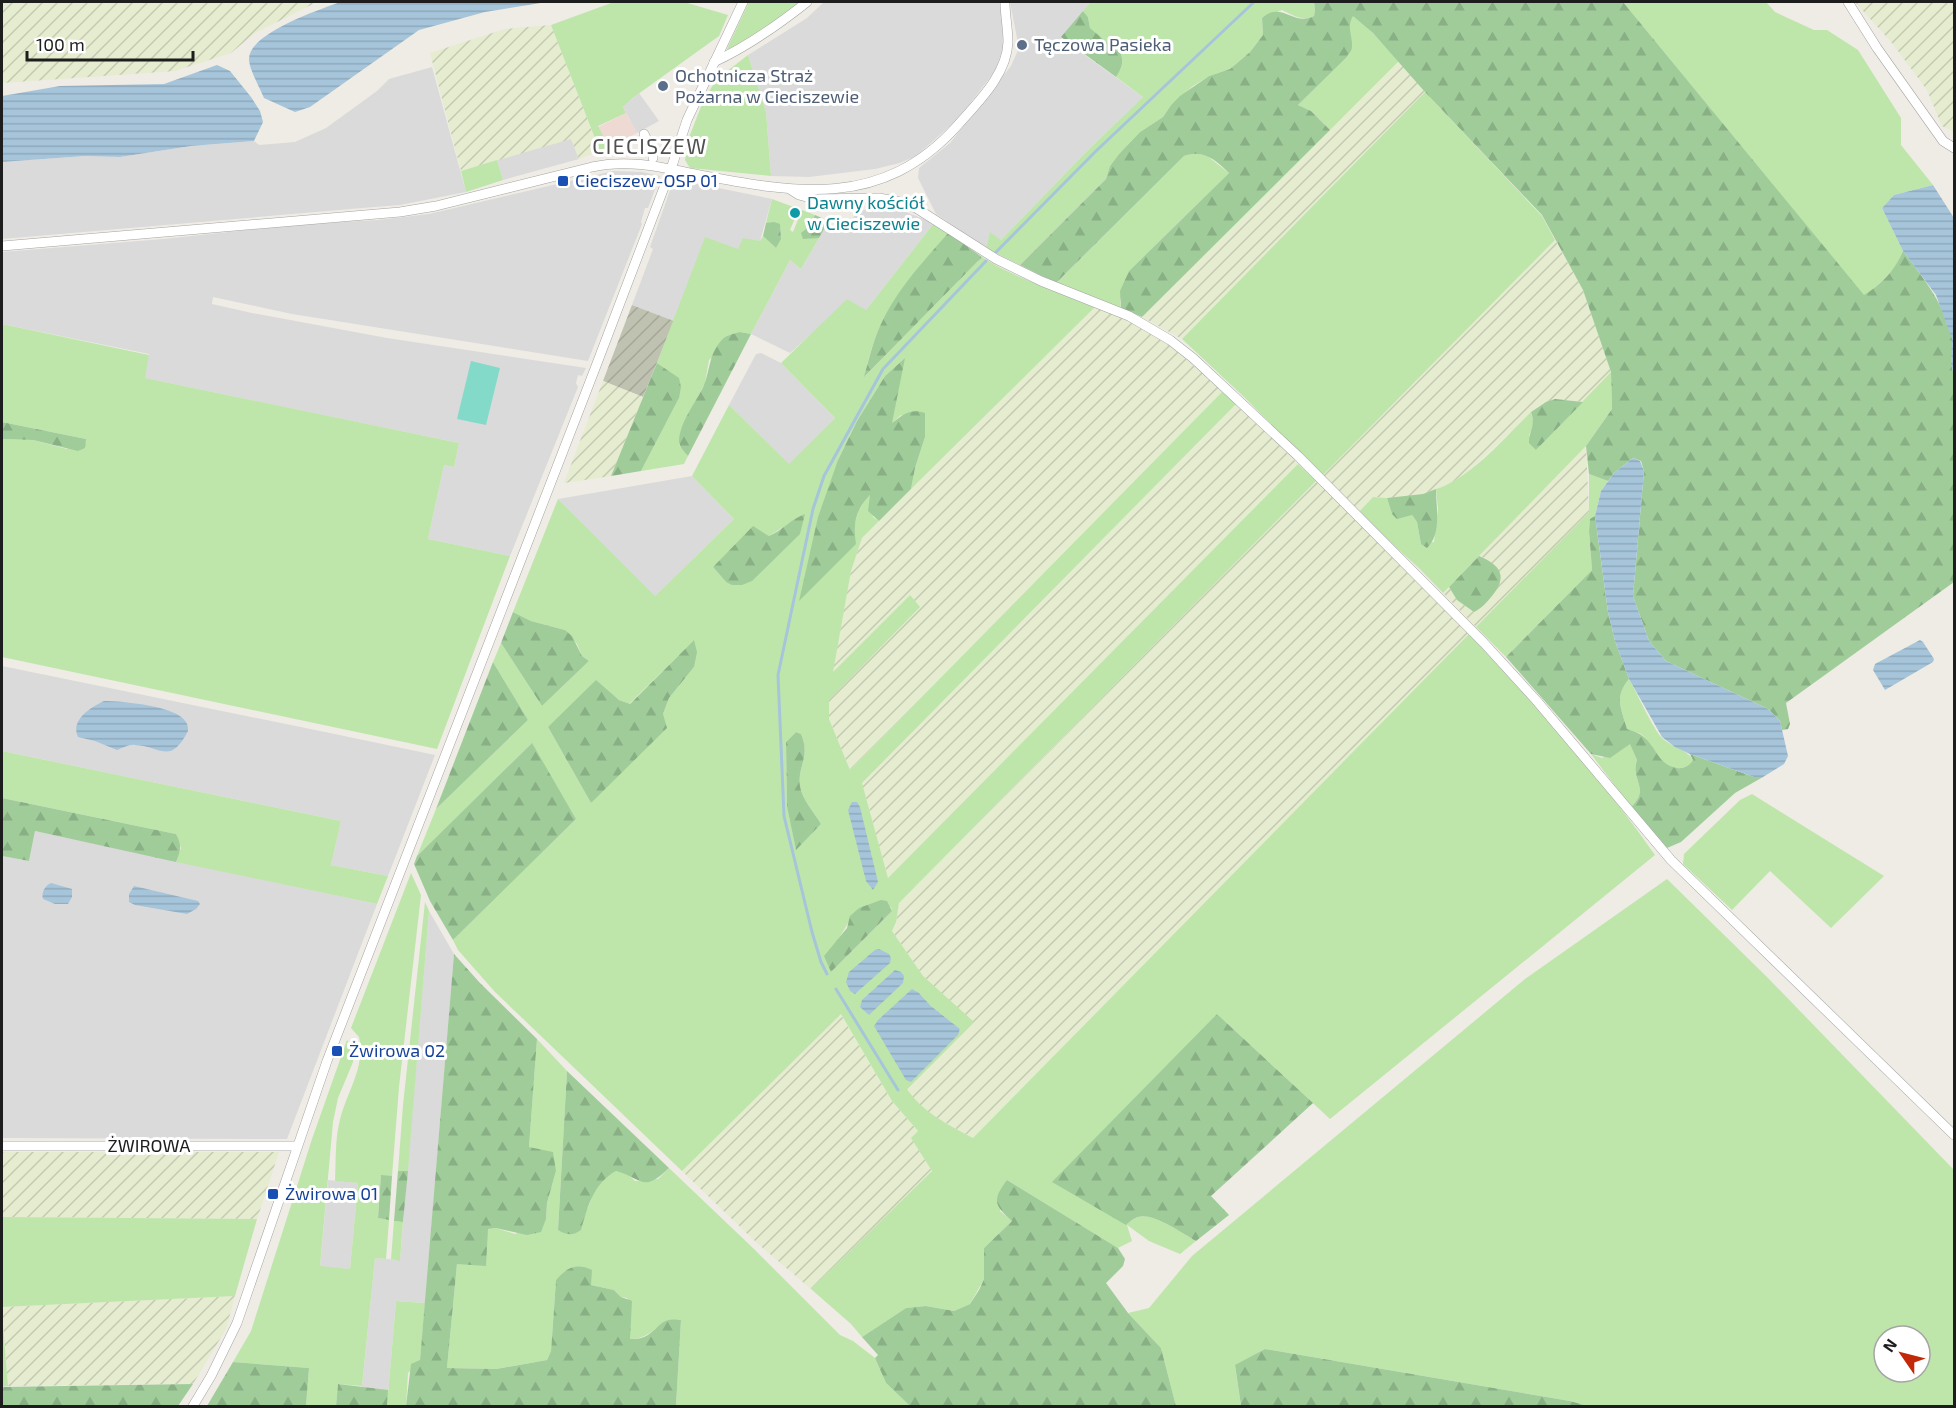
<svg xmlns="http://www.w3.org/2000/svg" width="1956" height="1408" font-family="'Exo 2',sans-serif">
	<defs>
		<pattern id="construction-furrows" width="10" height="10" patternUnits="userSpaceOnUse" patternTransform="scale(1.5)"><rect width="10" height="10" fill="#bfc2b0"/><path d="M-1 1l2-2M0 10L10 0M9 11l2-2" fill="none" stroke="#a4a697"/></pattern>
		<pattern id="farmland-furrows" width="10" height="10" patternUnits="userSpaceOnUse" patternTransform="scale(1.5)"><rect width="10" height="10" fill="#e5eccf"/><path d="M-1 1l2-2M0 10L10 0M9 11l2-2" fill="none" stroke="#c4cab1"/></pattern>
		<pattern id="forest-firs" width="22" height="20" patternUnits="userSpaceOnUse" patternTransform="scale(1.5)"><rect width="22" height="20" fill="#a0cc9a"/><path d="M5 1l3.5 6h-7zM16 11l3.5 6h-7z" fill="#89af84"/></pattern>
		<pattern id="water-rules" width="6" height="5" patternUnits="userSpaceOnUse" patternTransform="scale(1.5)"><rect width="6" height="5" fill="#a6c5da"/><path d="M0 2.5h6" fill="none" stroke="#8ea9bb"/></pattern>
	</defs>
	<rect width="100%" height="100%" fill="#eeece4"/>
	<g fill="#dbdada">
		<path d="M 824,2 L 1002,2 L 1003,49 L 995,71 L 958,119 L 916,156 L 900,163 L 875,169 L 809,177 L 771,176 L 766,112 L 748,55 L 807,18 Z"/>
		<path d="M 1010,2 L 1091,2 L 1061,38 L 1143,97 L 1089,149 L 1000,241 L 990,233 L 986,248 L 936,214 L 918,178 L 919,168 L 950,143 L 1011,66 L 1019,48 Z"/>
		<path d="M 432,67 L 466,192 L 400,205 L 374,207 L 2,239 L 2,162 L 85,156 L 120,157 L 191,146 L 254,141 L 259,145 L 295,142 L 326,128 L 377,91 L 389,79 Z"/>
		<path d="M 639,93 L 659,121 L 637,133 L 623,107 Z"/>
		<path d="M 571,138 L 579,159 L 503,180 L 497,160 Z"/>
		<path d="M 613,171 L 642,172 L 660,176 L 648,208 L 645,208 L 641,222 L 642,224 L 588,361 L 292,314 L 213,297 L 212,304 L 252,313 L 387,338 L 586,368 L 582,376 L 578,375 L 576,383 L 578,387 L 510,556 L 428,539 L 444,465 L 454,467 L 459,443 L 144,378 L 149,354 L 2,324 L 2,252 L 163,239 L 304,224 L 378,220 L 429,214 Z"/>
		<path d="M 674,179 L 772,199 L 760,241 L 738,250 L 705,238 L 674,321 L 632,305 L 653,249 L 650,247 Z"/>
		<path d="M 876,203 L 882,203 L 882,206 L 893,207 L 934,223 L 866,310 L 817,329 L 790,353 L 751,334 L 790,260 L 801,269 L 829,221 L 830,225 L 842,233 L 858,211 L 865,210 Z"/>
		<path d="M 761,353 L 781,363 L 835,418 L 789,465 L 729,405 L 756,354 Z"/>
		<path d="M 692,476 L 734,519 L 654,597 L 558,499 Z"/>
		<path d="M 2,666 L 325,732 L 435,755 L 388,876 L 331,865 L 341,821 L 2,751 Z"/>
		<path d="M 35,831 L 377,904 L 287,1139 L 2,1138 L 2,856 L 29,861 Z"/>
		<path d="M 429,911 L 454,954 L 425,1303 L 396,1301 L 387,1406 L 360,1406 L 375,1258 L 400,1260 Z"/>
		<path d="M 328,1180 L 358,1183 L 350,1269 L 320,1267 Z"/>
	</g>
	<path fill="#eed9d3" d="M 626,113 L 637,133 L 609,147 L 598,127 Z"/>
	<path fill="url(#construction-furrows)" d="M 632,305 L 674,321 L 643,397 L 603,381 Z"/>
	<g fill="url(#farmland-furrows)">
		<path d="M 2,2 L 317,2 L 255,33 L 231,53 L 175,71 L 2,83 Z"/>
		<path d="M 1855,2 L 1954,2 L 1954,132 L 1942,126 L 1927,90 L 1892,43 Z"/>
		<path d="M 551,25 L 600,151 L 579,159 L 571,139 L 461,171 L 430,53 L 505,29 Z"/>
		<path d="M 1399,61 L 1425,92 L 1182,339 L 1142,317 Z"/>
		<path d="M 1555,240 L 1583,290 L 1611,372 L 1584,402 L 1567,400 L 1546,402 L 1537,407 L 1469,471 L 1448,485 L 1423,494 L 1395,498 L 1373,497 L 1358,513 L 1322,476 Z"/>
		<path d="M 1096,306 L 1143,328 L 1173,348 L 1223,391 L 850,770 L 829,719 L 828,700 L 919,607 L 910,595 L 832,673 L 851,571 L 862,538 Z"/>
		<path d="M 603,381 L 643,397 L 611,476 L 564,483 Z"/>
		<path d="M 1237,403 L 1298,464 L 888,878 L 862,783 Z"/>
		<path d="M 1586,446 L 1589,512 L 1476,627 L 1443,593 L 1449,587 L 1457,600 L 1474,612 L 1487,559 L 1479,556 Z"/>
		<path d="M 1316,481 L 1469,634 L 973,1138 L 931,1115 L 915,1101 L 907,1089 L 937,990 L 923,976 L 892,931 L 896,922 L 899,903 Z"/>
		<path d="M 840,1013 L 892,1101 L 918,1131 L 912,1139 L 932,1171 L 811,1289 L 757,1243 L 682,1171 Z"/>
		<path d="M 2,1152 L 279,1152 L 257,1219 L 2,1217 Z"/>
		<path d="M 235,1296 L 226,1329 L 193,1384 L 8,1386 L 2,1307 Z"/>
	</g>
	<g fill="#bee6ab" fill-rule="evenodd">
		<path d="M 614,2 L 684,2 L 728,15 L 719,36 L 634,97 L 623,107 L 626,113 L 598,126 L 609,147 L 600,151 L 551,25 Z"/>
		<path d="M 749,2 L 801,2 L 766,28 L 731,50 L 727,49 Z"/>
		<path d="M 1091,2 L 1314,2 L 1315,10 L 1314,16 C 1302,22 1293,15 1282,10 L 1262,18 L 1263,35 L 1250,52 L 1230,69 L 1209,76 L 1193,86 L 1171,105 L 1163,117 L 1140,132 L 1119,154 L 1110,166 L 1106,179 L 1020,265 L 986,248 L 990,232 L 1001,240 L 1089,149 L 1143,97 L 1116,77 C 1121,69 1124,64 1121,54 L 1090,28 L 1088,17 L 1083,11 Z"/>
		<path d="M 1623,2 L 1766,2 L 1775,12 L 1814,30 L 1827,30 L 1858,50 L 1901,118 L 1901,145 L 1933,185 L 1894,195 L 1882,208 L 1903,251 C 1895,271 1882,283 1864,296 Z"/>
		<path d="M 1353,15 L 1373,33 L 1399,61 L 1330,130 L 1311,111 L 1298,105 L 1347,57 C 1348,56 1352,47 1352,47 C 1353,34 1345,30 1353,15 Z"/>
		<path d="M 748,55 L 766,112 L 771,176 L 690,168 L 685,160 L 688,140 L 704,99 L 717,79 Z"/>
		<path d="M 1425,92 L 1542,216 L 1555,240 L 1322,476 L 1244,397 L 1182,339 Z"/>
		<path d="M 1192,153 L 1206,155 L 1229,173 L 1129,271 L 1120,301 L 1121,308 L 1056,283 L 1184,156 Z"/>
		<path d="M 497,160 L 503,180 L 466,192 L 461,171 Z"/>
		<path d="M 772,199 L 799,209 L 790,230 L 793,232 L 802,210 L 815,215 L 809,226 L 803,231 L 807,239 L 813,237 L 819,238 L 801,269 L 790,260 L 751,334 L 740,332 L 709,360 L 705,383 L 681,430 L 679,445 L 688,456 L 684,464 L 641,471 L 679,398 L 678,378 L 657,363 L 705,237 L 738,249 L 743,238 L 760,241 L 763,236 L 776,248 L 781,237 L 780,227 L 766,223 Z"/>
		<path d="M 934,223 L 948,233 C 910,278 875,316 865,376 L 982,257 C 1017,279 1058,292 1096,306 L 911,489 L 915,468 L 925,437 L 901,415 L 891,424 L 904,359 L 885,376 L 857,421 L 838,460 L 855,544 C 853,522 856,510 871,494 L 873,517 L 879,521 L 862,538 L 851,571 L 833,672 L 910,595 L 920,607 L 829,700 L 829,719 L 850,770 L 1223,391 L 1237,403 L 862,783 L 888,878 L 1298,464 L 1316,481 L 899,903 L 896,922 L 892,931 L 923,976 L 974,1022 L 907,1089 C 924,1114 948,1124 973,1138 L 1469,634 C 1535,704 1600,776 1655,855 L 1330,1119 L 1217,1014 L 1111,1215 L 1126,1224 C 1129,1222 1134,1218 1138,1217 C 1153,1212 1183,1234 1196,1241 L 1180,1254 L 1149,1241 L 1127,1225 L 1132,1241 L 1118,1248 L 1007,1180 L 1000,1211 L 1012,1221 L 984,1248 L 984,1279 L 970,1304 L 954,1311 L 926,1306 L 906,1308 L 862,1337 L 851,1324 L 811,1289 L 932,1171 L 911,1138 L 918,1131 L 892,1101 L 841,1014 L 682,1171 L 495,992 L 458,950 L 453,940 L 576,819 L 531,744 L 417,856 L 436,809 L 528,720 L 493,662 L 501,643 L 542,706 L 589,661 L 582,656 L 577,644 L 565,630 L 531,621 L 513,612 L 558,499 L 655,596 L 734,519 L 692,476 L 729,405 L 789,464 L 835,418 L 781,363 L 847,299 L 866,310 ZM 753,527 L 769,536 L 783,527 L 726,582 L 713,567 ZM 693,641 L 694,667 L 669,698 L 663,714 L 591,803 L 548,727 L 600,685 L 619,700 L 629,704 ZM 796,732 L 801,734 C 811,758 797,767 800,786 C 802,800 815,813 821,824 L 796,849 L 787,807 L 786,742 ZM 891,907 L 892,911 L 831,972 L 839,938 L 850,920 ZM 919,993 L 931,1006 L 960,1029 L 959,1032 L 875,1024 Z"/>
		<path d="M 2,324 L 149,355 L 145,378 L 459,443 L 454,467 L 444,465 L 428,539 L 510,556 L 437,749 L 2,657 L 2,439 L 33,440 L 67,449 L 86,439 L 2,422 Z"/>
		<path d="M 1611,372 L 1612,409 L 1586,446 L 1443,593 L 1420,569 L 1358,513 L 1373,497 L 1387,498 L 1392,514 L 1412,515 L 1417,522 L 1421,544 L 1434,542 L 1438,509 L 1436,489 C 1471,478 1504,438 1531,412 L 1534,426 L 1529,435 L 1536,450 Z"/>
		<path d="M 1589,474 L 1608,481 L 1601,491 L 1595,516 L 1590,520 L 1589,531 L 1592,570 L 1506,657 L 1476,627 L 1589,512 Z"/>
		<path d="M 1629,679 C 1637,693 1652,727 1662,738 C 1671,747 1687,749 1693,760 C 1689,766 1684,769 1676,768 C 1657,765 1655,744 1641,734 C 1637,732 1631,731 1627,729 C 1621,708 1614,697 1629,679 Z"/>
		<path d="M 1630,743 L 1637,760 C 1630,781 1651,788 1631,807 L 1591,754 L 1602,758 Z"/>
		<path d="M 2,751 L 341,821 L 331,865 L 388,876 L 377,904 L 176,862 L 181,848 L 176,834 L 2,798 Z"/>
		<path d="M 1752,794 L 1884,876 L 1831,928 L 1770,871 L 1732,910 L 1683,864 L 1684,854 L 1740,800 Z"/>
		<path d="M 411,873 L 421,895 L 399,1087 L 392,1176 L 381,1176 L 378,1218 L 389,1220 L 386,1259 L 375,1258 L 362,1386 L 338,1384 L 336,1406 L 306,1406 L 309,1368 L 233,1362 L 251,1331 L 312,1139 L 347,1040 L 354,1050 L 353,1062 L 338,1098 L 333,1122 L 320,1266 L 350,1269 L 358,1183 L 335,1181 C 336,1162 335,1142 339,1124 C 345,1094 366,1069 359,1037 L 351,1028 Z"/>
		<path d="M 1667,879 L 1768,978 L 1954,1170 L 1954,1406 L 1588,1406 L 1570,1401 L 1265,1349 L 1235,1366 L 1241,1406 L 1176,1406 L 1161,1348 L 1128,1313 L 1149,1308 L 1192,1256 L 1525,979 ZM 1884,1336 L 1920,1336 L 1920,1372 L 1884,1372 Z"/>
		<path d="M 425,902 L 429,911 L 408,1171 L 398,1171 L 403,1105 Z"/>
		<path d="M 537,1039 L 567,1071 L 558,1230 L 588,1208 L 595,1188 L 606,1177 L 616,1171 L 628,1174 L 635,1181 L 658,1179 L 669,1168 L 754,1249 L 840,1335 L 853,1341 L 875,1358 L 886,1383 L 910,1406 L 676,1406 L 681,1320 C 657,1315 656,1340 630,1339 L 627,1298 L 621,1297 L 614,1290 L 591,1285 L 573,1267 L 562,1274 L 556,1280 L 551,1351 L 547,1360 L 496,1369 L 447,1368 L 457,1264 L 488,1229 L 496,1228 L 515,1234 L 546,1219 L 547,1203 L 556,1171 L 529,1147 Z"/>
		<path d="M 2,1217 L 257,1219 L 235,1296 L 2,1307 Z"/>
		<path d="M 394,1221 L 403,1222 L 400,1261 L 391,1259 Z"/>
		<path d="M 396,1301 L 425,1303 L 420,1361 L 408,1373 L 406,1406 L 387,1406 Z"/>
		<path d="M 2,1312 L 8,1386 L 2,1387 Z"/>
	</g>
	<g fill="url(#forest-firs)">
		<path d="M 1314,2 L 1623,2 L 1864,295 C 1882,284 1895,270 1903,251 C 1924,279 1943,302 1952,337 C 1955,350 1948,360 1954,374 L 1954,582 L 1786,703 L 1790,724 L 1788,729 L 1782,730 L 1780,721 L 1768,709 L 1666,661 L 1649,641 L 1633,596 L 1644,471 L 1641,461 L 1633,458 L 1614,473 L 1608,481 L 1589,474 L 1586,446 L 1612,409 L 1611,372 L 1583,290 L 1542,215 L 1425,92 L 1373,33 L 1353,16 C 1346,28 1353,35 1352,47 C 1352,51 1349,53 1347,57 L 1298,105 L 1311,111 L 1330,130 L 1142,317 L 1121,308 L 1120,291 L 1129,271 L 1229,173 C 1216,160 1203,149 1184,156 L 1056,283 L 1020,265 L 1106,179 L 1110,166 L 1119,154 L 1140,132 L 1163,117 L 1171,105 L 1180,96 L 1209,76 L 1230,69 L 1250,52 L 1263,35 L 1262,18 C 1282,0 1293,27 1314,16 L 1315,10 Z"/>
		<path d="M 1083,11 L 1088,17 L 1090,28 L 1121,54 C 1124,64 1121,69 1116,77 L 1061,37 Z"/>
		<path d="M 815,215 L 829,221 L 819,238 L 803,239 L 801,233 L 809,226 Z"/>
		<path d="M 774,222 L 780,224 L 781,239 L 776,248 L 763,236 L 766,223 Z"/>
		<path d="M 948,233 L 982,257 L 864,377 C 869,359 873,341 881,324 C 897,289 923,262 948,233 Z"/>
		<path d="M 740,332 L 751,334 L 688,456 C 684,451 679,447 679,441 C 680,421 696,403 704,385 C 710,370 709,355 720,342 C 725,335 733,334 740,332 Z"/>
		<path d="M 905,358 L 892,423 C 903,415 910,408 925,413 L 925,437 L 915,468 L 911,489 L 879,521 L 868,511 L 870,495 C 855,511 853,523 856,544 L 799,601 L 818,517 L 838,460 L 857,421 L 885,376 Z"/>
		<path d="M 657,363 L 679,378 L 681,387 L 679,398 L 641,471 L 611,476 Z"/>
		<path d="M 1555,399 L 1583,402 L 1536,450 L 1529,443 C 1529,430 1536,427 1531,412 L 1546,402 Z"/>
		<path d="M 2,422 L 86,439 L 85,448 L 78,451 L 33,440 L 2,439 Z"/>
		<path d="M 1436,489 C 1436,508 1442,534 1427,548 L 1421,544 L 1417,522 L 1412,515 L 1397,519 L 1392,514 L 1387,498 L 1423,494 Z"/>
		<path d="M 805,514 L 800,534 L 752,581 L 742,585 L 732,585 L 726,582 L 713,567 L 753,526 L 769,536 C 783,530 791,519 805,514 Z"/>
		<path d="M 1595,516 L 1608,612 L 1615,641 L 1629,679 C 1614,697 1621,708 1627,729 C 1633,731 1639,733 1644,737 C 1657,748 1658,765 1677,768 C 1684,769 1689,766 1693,760 L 1690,754 L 1754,777 L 1763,777 L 1735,793 L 1681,842 L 1667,848 L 1631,807 C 1651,788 1630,781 1637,760 L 1630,744 L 1610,758 L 1591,754 L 1506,657 L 1592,570 L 1589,531 L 1590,519 Z"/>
		<path d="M 1479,556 C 1501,565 1508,577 1492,596 C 1486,603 1482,608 1474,612 L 1457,600 L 1449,587 Z"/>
		<path d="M 513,612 L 531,621 L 565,630 L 572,636 L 582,656 L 589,661 L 542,706 L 501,643 Z"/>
		<path d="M 694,640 L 697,652 L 694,667 L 669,698 L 663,714 L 667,728 L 591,803 L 548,727 L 596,680 L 619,700 L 630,704 Z"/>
		<path d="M 493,662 L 528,720 L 436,809 Z"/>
		<path d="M 796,732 L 801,734 C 811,757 797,767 800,786 C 802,800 815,813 821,824 L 796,850 L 787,807 L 786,742 Z"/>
		<path d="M 532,743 L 576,819 L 453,940 L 430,901 L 414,864 L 417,856 Z"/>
		<path d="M 2,798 L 176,834 C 182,845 181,851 176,862 L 35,831 L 29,861 L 2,856 Z"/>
		<path d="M 881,900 L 887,901 L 892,911 L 831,972 L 824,956 L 847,928 L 850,916 L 859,908 Z"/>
		<path d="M 454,954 L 480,983 L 537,1039 L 529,1147 L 553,1152 L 556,1171 L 547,1203 L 546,1219 L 541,1232 L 527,1235 L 496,1228 L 488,1229 L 486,1266 L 457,1264 L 447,1368 L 496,1369 L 547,1360 L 551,1351 L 556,1280 C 567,1267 577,1263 592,1270 L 591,1285 L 614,1290 L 621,1297 L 632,1301 L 630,1339 C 658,1341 654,1315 681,1320 L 676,1406 L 406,1406 L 411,1364 L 420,1360 Z"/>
		<path d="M 1217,1014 L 1313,1103 L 1211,1196 L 1229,1215 L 1196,1241 C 1183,1234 1153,1212 1138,1217 C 1134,1218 1129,1222 1126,1225 L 1052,1182 Z"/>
		<path d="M 567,1071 L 669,1168 C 642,1194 643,1178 616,1171 C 593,1184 588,1206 581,1230 C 573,1236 566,1235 558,1230 Z"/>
		<path d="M 398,1171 L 408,1171 L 403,1222 L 394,1221 Z"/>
		<path d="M 381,1175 L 392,1176 L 389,1220 L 378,1218 Z"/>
		<path d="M 1007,1180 L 1118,1248 L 1125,1259 L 1123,1266 L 1106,1283 L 1128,1313 L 1161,1348 L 1176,1406 L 910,1406 L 886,1383 L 875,1358 L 878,1355 L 862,1337 L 906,1308 L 926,1306 L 954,1311 L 970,1304 L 979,1290 L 984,1279 L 984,1248 L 1012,1221 C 994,1205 992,1200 1007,1180 Z"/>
		<path d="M 1265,1349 L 1570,1401 L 1588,1406 L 1241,1406 L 1235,1365 Z"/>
		<path d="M 233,1362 L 309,1368 L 306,1406 L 207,1406 Z"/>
		<path d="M 193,1384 L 178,1406 L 2,1406 L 2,1387 Z"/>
		<path d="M 338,1384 L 388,1390 L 387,1406 L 336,1406 Z"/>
	</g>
	<path fill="#84dac8" d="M 471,361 L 500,368 L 486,425 L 457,419 Z"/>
	<g fill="url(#water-rules)">
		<path d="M 340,2 L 547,2 L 485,12 L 419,30 L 310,107 L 295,112 L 264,98 C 260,88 249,69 249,59 C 249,33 319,10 340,2 Z"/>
		<path d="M 217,65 L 230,71 L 251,97 L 260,111 L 263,122 L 254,141 L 191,146 L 120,157 L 85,156 L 2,162 L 2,96 L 60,86 L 164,84 Z"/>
		<path d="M 1933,185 L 1954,218 L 1954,374 L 1951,365 L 1952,339 L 1936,295 L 1903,251 L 1882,208 L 1894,195 Z"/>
		<path d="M 1633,458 L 1640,461 L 1644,471 L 1633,596 L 1649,641 L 1666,661 L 1768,709 L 1780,721 L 1788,756 L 1784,764 L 1763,777 L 1754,777 L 1690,754 L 1675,747 L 1662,737 L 1629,679 L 1615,641 L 1608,612 L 1595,516 L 1601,491 L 1614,473 Z"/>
		<path d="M 1920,640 L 1923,642 L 1934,659 L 1933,662 L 1885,690 L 1873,670 L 1875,664 Z"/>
		<path d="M 104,701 C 122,701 177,706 186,722 C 188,725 188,728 188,731 C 170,766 161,746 135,745 C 129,744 123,748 117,750 L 95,741 L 78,737 C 70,720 91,707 104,701 Z"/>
		<path d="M 852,802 L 857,802 L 860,807 L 878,882 L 873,890 L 866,881 L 848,810 Z"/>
		<path d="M 51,883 L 72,889 L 72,897 L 68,904 L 55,904 L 43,899 C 41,892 45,886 51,883 Z"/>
		<path d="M 134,886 L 198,901 L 200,904 L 196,909 L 187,914 L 135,905 L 129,902 L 129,894 Z"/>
		<path d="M 879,949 L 889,954 L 891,958 L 890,963 L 855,994 L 850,991 L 846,982 L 849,972 L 875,950 Z"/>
		<path d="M 895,970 L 901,972 L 904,976 L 903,983 L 869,1015 L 860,1007 L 862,1000 Z"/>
		<path d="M 912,989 L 919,993 L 931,1006 L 960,1029 L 958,1035 L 911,1082 L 906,1080 L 874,1026 L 878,1020 Z"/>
	</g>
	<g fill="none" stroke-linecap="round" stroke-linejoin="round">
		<g stroke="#a6c5da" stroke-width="3">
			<path d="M 996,252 L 1096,151 L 1254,2"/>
			<path d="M 827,974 L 821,962 L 812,932 L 784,816 L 778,675 L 813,509 L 824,476 L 883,369 L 986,261"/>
			<path d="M 836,989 L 898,1090"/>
		</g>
		<g stroke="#a4a4a4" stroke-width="10">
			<g id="street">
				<path d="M 1848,2 L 1877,48 L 1943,141 L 1954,148"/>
				<path d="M 714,62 C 748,46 778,25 807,2"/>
				<path d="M 644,134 L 653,153 L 653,158"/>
				<path d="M 791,190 L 799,195 L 814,199 L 879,198 L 900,202 L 916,208 L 996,259 L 1041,281 L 1129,316 L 1170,340 L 1193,358 L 1298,456 L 1484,643 L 1536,700 L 1671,860 L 1954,1135"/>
				<path d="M 2,246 L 400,212 L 436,206 L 592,167 C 628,159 661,167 695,174 C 795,193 881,210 957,126 C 977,103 1007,75 1008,42 C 1008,29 1005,15 1005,2"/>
				<path d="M 2,1146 L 296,1146"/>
				<path d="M 193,1406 L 211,1376 L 237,1323 L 327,1061 L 596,366 L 671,169 L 687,120 L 743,2"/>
			</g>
		</g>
		<use href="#street" stroke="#fff" stroke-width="9"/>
	</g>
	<g fill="#5c6f8a" stroke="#fff" stroke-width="2">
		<circle cx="1022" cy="45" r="6"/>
		<circle cx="663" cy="86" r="6"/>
	</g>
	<g fill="#1a4fb4" stroke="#fff" stroke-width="2">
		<rect x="557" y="175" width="12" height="12" rx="3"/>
		<rect x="331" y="1045" width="12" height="12" rx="3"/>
		<rect x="267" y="1188" width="12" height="12" rx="3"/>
	</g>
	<circle fill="#0f9aa8" stroke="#fff" stroke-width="2" cx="795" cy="213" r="6"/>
	<g text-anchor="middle" stroke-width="6" stroke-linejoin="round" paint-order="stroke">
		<g font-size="18" fill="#4e5e75" stroke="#fff" text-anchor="start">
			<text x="1034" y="51">Tęczowa Pasieka</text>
			<text x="675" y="82">Ochotnicza Straż<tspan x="675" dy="21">Pożarna w Cieciszewie</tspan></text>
		</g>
		<g font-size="18" fill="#164399" stroke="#fff" text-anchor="start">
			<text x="575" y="187">Cieciszew-OSP 01</text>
			<text x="349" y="1057">Żwirowa 02</text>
			<text x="285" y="1200">Żwirowa 01</text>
		</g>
		<g font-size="18" fill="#0d838f" stroke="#fff" text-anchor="start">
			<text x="807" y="209">Dawny kościół<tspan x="807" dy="21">w Cieciszewie</tspan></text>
		</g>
		<g font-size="18" fill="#1d1d1d" stroke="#fff">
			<text x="149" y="1152">ŻWIROWA</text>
		</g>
		<g font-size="21" letter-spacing="1.5" fill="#505050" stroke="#fff">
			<text x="650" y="154">CIECISZEW</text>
		</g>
	</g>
	<rect width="1956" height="1408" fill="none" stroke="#1d1d1d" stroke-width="6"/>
	<g transform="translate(1902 1354) rotate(305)"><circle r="28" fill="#ffffff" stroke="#a5a5a5" stroke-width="1.5"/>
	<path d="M0-4.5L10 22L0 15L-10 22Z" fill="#c22908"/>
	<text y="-9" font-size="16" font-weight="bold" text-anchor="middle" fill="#1d1d1d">N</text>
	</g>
	<path d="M27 51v9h166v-9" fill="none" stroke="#1d1d1d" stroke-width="3"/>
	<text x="36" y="51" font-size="18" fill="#1d1d1d" stroke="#ffffff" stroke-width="4.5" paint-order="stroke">100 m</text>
</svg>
